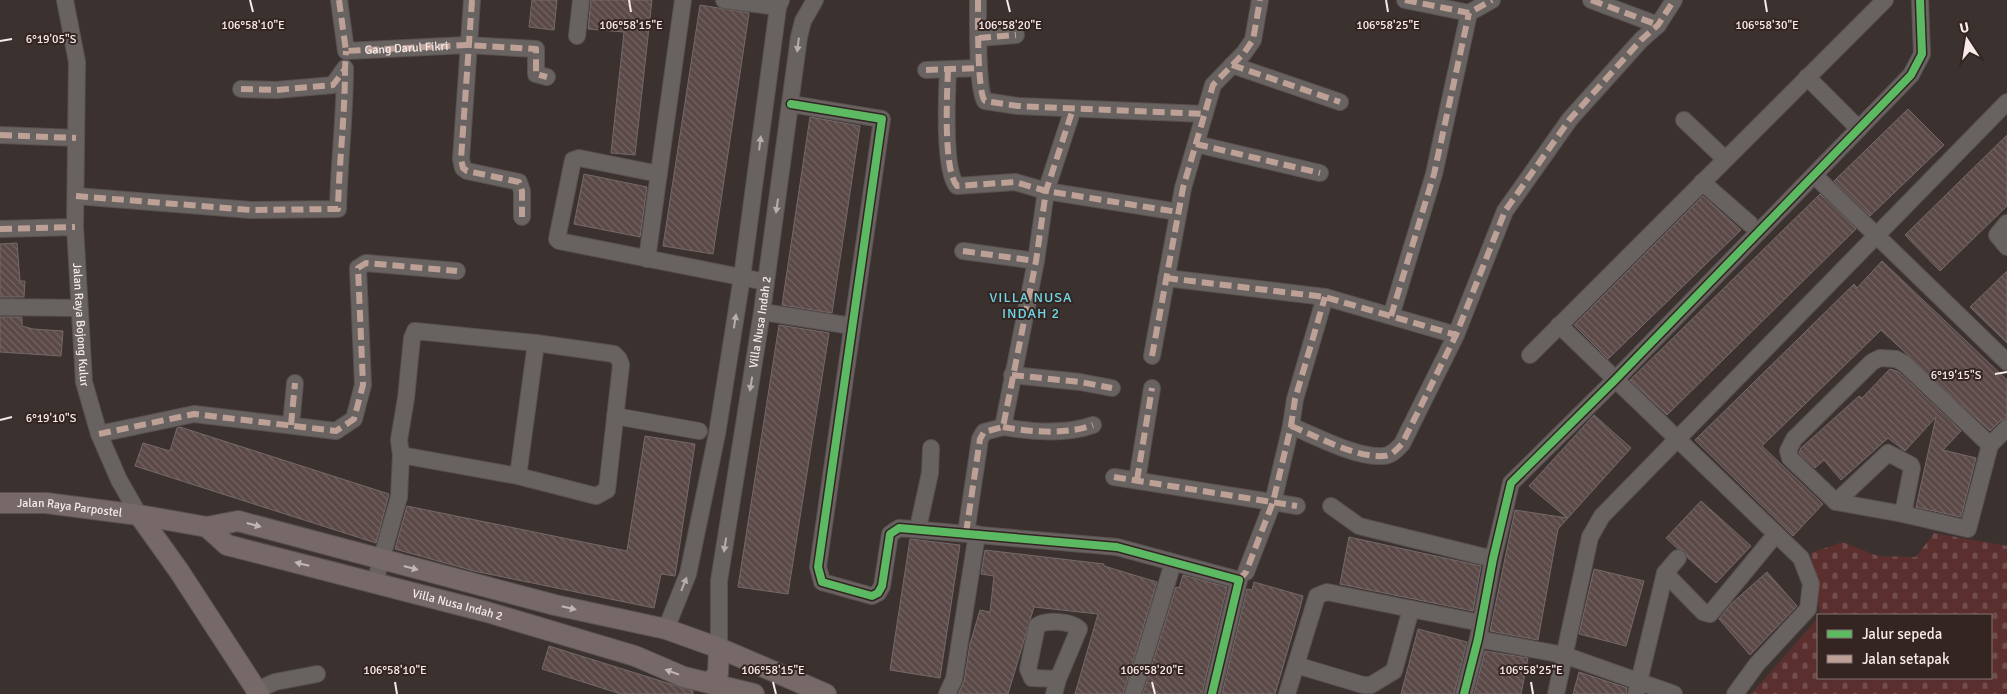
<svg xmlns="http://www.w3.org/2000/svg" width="2007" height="694" font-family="Signika,sans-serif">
	<defs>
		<pattern id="cemetery-stones" width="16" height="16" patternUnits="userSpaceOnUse" patternTransform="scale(1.25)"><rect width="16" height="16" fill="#5a2f2d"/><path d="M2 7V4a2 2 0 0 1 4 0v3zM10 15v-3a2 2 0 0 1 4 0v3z" fill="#724d4c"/></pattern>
		<pattern id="building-back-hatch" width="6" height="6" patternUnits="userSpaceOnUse" patternTransform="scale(1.25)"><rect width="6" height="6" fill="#5b4947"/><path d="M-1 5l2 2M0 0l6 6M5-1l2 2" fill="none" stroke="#736362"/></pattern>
	</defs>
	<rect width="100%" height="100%" fill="#3b3230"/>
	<path fill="url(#cemetery-stones)" d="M 1934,533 L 2007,546 L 2007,694 L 1751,694 L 1818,618 L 1818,678 L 1991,678 L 1991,615 L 1820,615 L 1811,553 L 1842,542 L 1878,556 L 1916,557 Z"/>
	<g fill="url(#building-back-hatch)" stroke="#736a69">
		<path d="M 532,0 L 557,0 L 554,30 L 529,27 Z"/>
		<path d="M 591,0 L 652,0 L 635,155 L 611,153 L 624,32 L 588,29 Z"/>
		<path d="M 700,5 L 749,13 L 713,254 L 663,246 Z"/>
		<path d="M 1908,109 L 1944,145 L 1870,216 L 1834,181 Z"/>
		<path d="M 810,117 L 860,126 L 832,313 L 782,305 Z"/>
		<path d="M 2007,135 L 2007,206 L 1940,271 L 1905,235 Z"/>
		<path d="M 584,174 L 647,187 L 640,237 L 574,224 Z"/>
		<path d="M 1820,194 L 1856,229 L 1667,415 L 1630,380 Z"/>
		<path d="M 1703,196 L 1741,230 L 1608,359 L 1574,325 Z"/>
		<path d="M 17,243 L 20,281 L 25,281 L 24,297 L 0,297 L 0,244 Z"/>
		<path d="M 1882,261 L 2007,380 L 2007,418 L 2000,421 L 1990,431 L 1881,330 L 1762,446 L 1823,504 L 1793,536 L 1695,440 L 1854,284 L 1857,288 Z"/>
		<path d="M 2007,271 L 2007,343 L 1970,307 Z"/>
		<path d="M 0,317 L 22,317 L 22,326 L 33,329 L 63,331 L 61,356 L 0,352 Z"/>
		<path d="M 779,325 L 829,333 L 788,594 L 738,587 Z"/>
		<path d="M 1890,369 L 1899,372 L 1961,431 L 1943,450 L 1976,458 L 1961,517 L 1916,507 L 1936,417 L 1905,451 L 1888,438 L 1841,480 L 1824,460 L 1815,468 L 1799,453 L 1801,448 L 1859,396 L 1862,398 Z"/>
		<path d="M 1594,415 L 1631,448 L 1558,529 L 1538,640 L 1490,631 L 1515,510 L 1567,518 L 1529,486 Z"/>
		<path d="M 180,427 L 389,494 L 376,543 L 135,466 L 143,443 L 170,451 L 177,428 Z"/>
		<path d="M 645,436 L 695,444 L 675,576 L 661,574 L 654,608 L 474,571 L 395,549 L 407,506 L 627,551 Z"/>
		<path d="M 1701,501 L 1751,546 L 1716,583 L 1688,558 L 1685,551 L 1677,548 L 1666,538 Z"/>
		<path d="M 1349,537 L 1481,566 L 1473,611 L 1340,584 Z"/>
		<path d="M 910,539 L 960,545 L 940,678 L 890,670 Z"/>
		<path d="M 985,550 L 1104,564 L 1104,566 L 1157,582 L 1123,694 L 1075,694 L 1098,614 L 1034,607 L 1008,694 L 958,694 L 964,681 L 970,644 L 980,610 L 990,612 L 994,576 L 981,574 Z"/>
		<path d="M 1594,569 L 1644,581 L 1626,646 L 1579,634 Z"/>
		<path d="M 1767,572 L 1797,606 L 1750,655 L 1719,619 L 1732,603 Z"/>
		<path d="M 1183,575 L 1227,587 L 1202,694 L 1143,694 L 1176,587 L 1179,588 Z"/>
		<path d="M 1254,582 L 1303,596 L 1300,608 L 1275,694 L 1222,694 L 1247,589 L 1252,590 Z"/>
		<path d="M 1418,629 L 1467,642 L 1454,694 L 1401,694 Z"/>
		<path d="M 549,646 L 693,691 L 693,694 L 621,694 L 542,669 Z"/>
		<path d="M 1485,651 L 1528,658 L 1521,694 L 1474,694 Z"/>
		<path d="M 1579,672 L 1627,688 L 1626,694 L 1573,694 Z"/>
	</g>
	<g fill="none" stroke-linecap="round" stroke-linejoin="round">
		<g stroke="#595150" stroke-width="18">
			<g id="minor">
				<path id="s1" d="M 65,0 L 77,62 L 75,227 L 84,382 L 99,434 L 119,480 L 139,515"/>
				<path d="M 339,0 L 346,51 L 467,45 L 536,49 L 536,74 L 547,77"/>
				<path d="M 472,0 L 461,159 L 463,168 L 467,171 L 519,182 L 522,191 L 522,217"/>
				<path d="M 724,0 L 778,7"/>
				<path d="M 978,0 C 978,16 977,93 985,101 L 1018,106 L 1204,114"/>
				<path d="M 1405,0 L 1469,13 L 1492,0"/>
				<path d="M 1591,0 L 1658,25"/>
				<path d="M 577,36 L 581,0"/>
				<path d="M 979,38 L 1016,35"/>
				<path d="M 1232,65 L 1340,102"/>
				<path d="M 926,70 L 979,68"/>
				<path d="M 948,70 C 947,92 943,170 957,186 L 1015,182 L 1046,191 L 1178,212"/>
				<path d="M 1807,77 L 1859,129"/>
				<path d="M 241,89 L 276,90 L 333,85 L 345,68"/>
				<path d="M 791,104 L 882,119 L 818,567 L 822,582 L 872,596 L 878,593 L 882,586 L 890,534 L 899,528 L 1117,547 L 1239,580 L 1212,694"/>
				<path d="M 1684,120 L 1725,159"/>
				<path d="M 0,135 L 76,138"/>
				<path d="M 1196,144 L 1320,173"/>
				<path d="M 659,174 L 579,158 L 573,160 L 557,239 L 559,241 L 766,282"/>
				<path d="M 1814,175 L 2007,362"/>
				<path d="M 1702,182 L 1750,224"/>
				<path d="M 76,196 L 251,210 L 338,209 C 339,163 345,116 345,69"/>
				<path d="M 2007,223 L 1997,235 L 2007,247"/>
				<path d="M 0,229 L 75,227"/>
				<path d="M 963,251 L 1036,261"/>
				<path d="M 647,259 L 683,0"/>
				<path d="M 1166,278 L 1325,297 L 1456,335 L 1505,211 L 1570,119 L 1641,40 L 1658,25 L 1674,0"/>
				<path d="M 0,307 L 78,308"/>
				<path d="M 762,312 L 852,326"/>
				<path d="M 1391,316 L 1434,174 L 1469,13"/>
				<path d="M 1559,325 L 1801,558 L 1811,584 L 1808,609 L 1757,664 L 1735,694"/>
				<path d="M 1530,355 L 1885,0"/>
				<path d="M 1152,356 L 1183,188 L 1213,85 L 1244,53 L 1253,40 L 1260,0"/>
				<path d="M 1880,358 L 1896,359 L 1905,364 L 1990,445 L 1968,529 L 1903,514 L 1836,502 L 1790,458 L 1788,451 L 1794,439 L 1872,362 Z"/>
				<path d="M 1012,375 L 1080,382 L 1112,388"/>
				<path d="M 615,416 L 699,431"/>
				<path d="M 291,425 L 295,383"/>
				<path d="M 1291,426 C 1316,436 1356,458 1383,456 C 1391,456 1396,450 1402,444 L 1456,335"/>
				<path d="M 1003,427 C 1032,432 1065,435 1093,425"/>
				<path d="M 99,434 L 194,414 L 336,431 L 354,419 L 363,385 L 358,268 L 366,263 L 457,271"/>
				<path d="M 1990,445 L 2007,428"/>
				<path d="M 518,476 L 536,343"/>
				<path d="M 1114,477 L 1297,506"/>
				<path d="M 1137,480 L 1152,388"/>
				<path d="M 1836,502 L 1888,453 L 1911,465 L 1912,468 L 1903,514"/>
				<path d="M 1331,506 L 1359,526 L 1493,559"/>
				<path d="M 918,528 L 930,473 L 931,448"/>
				<path d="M 966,533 L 980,439 L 984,432 L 1003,427 L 1036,261 L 1046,191 L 1073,109"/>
				<path d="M 1246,572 L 1273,502 L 1291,426 L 1295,399 L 1325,297"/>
				<path d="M 1665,573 L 1703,612 L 1710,614 L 1776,534"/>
				<path d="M 375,582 L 399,497 L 401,455 L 399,440 L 406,398 L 412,338 L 415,331 L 536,343 L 614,354 L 619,359 L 621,365 L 607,490 L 596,496 L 518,476 L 401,455"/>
				<path d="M 666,629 L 688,574 L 717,434 L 742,277 L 778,7 L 781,0"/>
				<path d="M 1478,639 L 1564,655 L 1674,694"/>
				<path id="s2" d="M 719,648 L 719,581 L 762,312 L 799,37 L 803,21 L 815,0"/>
				<path d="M 1296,665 L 1363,685 L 1371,685 L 1394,671 L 1411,609"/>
				<path d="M 257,690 L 275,682 L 317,674"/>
				<path d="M 947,694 L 954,679 L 977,534"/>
				<path d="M 1054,694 L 1058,679 L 1032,678 L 1028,669 L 1037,626 C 1045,619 1072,621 1079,629 L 1058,679"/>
				<path d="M 1133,694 L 1173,563"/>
				<path d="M 1287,694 L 1317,596 L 1327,592 L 1481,623"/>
				<path d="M 1464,694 L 1478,639 L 1493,559 L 1511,483 L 1615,380 L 1911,75 L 1922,54 L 1920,0"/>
				<path d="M 1556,694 L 1590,537 L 1602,516 L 2007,102"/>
				<path d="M 1636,694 L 1665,573 L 1678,558"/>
			</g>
		</g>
		<g stroke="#595150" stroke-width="22">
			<g id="major">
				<path id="s3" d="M 0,503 L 46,503 L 139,515 L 207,527 L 238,521 L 555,605 L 666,629 L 719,648 L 826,694"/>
				<path d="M 139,515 L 179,571 L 259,694"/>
				<path id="s4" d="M 207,527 L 227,545 L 487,612 L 635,656 L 684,677 L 754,694"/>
				<path d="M 710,683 L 718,673 L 719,648"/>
			</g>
		</g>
		<use href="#minor" stroke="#686261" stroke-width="16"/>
		<use href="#major" stroke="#766968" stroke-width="20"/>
		<g stroke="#bda197" stroke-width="6" stroke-dasharray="12 6" stroke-linecap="butt">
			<path id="s5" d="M 339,0 L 346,51 L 467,45 L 536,49 L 536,74 L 547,77"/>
			<path d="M 472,0 L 461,159 L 463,168 L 467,171 L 519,182 L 522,191 L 522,217"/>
			<path d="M 978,0 C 978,16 977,93 985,101 L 1018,106 L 1204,114"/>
			<path d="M 1405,0 L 1469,13 L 1492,0"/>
			<path d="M 1591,0 L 1658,25"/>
			<path d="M 979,38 L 1016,35"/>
			<path d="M 1232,65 L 1340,102"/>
			<path d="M 926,70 L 979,68"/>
			<path d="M 948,70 C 947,92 943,170 957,186 L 1015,182 L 1046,191 L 1178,212"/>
			<path d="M 241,89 L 276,90 L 333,85 L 345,69 L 346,51"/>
			<path d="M 0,135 L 76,138"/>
			<path d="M 1196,144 L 1320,173"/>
			<path d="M 76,196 L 251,210 L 338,209 C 339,163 345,116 345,69"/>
			<path d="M 0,229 L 75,227"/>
			<path d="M 963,251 L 1036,261"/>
			<path d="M 1166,278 L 1325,297 L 1456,335 L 1505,211 L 1570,119 L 1641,40 L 1658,25 L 1674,0"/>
			<path d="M 1391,316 L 1434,174 L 1469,13"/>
			<path d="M 1152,356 L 1183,188 L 1213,85 L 1244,53 L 1253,40 L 1260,0"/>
			<path d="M 1012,375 L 1080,382 L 1112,388"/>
			<path d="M 291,425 L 295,383"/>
			<path d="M 1291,426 C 1316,436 1356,458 1383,456 C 1391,456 1396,450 1402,444 L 1456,335"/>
			<path d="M 1003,427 C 1032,432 1065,435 1093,425"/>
			<path d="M 99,434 L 194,414 L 336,431 L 354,419 L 363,385 L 358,268 L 366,263 L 457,271"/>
			<path d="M 1114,477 L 1297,506"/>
			<path d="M 1137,480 L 1152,388"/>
			<path d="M 966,533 L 980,439 L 984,432 L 1003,427 L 1036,261 L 1046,191 L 1073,109"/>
			<path d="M 1239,580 L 1246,572 L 1273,502 L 1291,426 L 1295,399 L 1325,297"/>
		</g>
		<g stroke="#342422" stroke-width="11">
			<g id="cycleway">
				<path d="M 791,104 L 882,119 L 818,567 L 822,582 L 872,596 L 878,593 L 882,586 L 890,534 L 899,528 L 1117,547 L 1239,580 L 1212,694"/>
				<path d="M 1464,694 L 1478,639 L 1493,559 L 1511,483 L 1615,380 L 1911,75 L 1922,54 L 1920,0"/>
			</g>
		</g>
		<use href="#cycleway" stroke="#5cba63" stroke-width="8"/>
	</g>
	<defs><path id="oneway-solid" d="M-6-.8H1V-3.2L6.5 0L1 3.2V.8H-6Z" transform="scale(1.25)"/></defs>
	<g fill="#b7adac">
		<use href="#oneway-solid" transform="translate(798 45) rotate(97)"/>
		<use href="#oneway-solid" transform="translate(760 143) rotate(-83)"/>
		<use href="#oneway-solid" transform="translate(777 206) rotate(98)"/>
		<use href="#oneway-solid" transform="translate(735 321) rotate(-81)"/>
		<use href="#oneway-solid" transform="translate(751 384) rotate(99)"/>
		<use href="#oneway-solid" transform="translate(725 545) rotate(99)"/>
		<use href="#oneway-solid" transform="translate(684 584) rotate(-68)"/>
	</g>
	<g fill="#c3b7b6">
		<use href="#oneway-solid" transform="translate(254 525) rotate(15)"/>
		<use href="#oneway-solid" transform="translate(302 564) rotate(-166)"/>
		<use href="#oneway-solid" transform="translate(411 568) rotate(15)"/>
		<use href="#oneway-solid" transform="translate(569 608) rotate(13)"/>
		<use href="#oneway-solid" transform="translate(672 672) rotate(-160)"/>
	</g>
	<path fill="none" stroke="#f7ebea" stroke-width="2" d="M 250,0 L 253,12M 629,0 L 631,12M 1007,0 L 1010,12M 1386,0 L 1388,12M 1765,0 L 1767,12M 0,41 L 12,39M 1995,374 L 2007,372M 0,420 L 12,417M 395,682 L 397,694M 773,682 L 776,694M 1152,682 L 1155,694M 1531,682 L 1533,694"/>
	<g text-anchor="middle" stroke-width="4" stroke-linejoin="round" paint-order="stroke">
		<g font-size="12" fill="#f7ebea" stroke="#342422">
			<text dy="4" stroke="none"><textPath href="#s5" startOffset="112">Gang Darul Fikri</textPath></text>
			<text dy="4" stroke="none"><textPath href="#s2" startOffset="329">Villa Nusa Indah 2</textPath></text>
			<text dy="4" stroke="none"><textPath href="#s1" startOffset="326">Jalan Raya Bojong Kulur</textPath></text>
			<text dy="4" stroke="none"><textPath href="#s3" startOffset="70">Jalan Raya Parpostel</textPath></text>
			<text dy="4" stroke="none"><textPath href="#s4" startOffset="265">Villa Nusa Indah 2</textPath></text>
		</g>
		<g font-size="14" letter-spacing="1" fill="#6dd8e3" stroke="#342422">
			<text x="1031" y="302">VILLA NUSA<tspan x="1031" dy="16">INDAH 2</tspan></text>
		</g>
	</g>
	<g font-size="12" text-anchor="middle" fill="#f7ebea" stroke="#342422" stroke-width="4" stroke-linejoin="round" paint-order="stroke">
		<text x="253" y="29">106°58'10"E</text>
		<text x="631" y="29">106°58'15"E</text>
		<text x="1010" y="29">106°58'20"E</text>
		<text x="1388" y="29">106°58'25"E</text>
		<text x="1767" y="29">106°58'30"E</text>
		<text x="51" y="43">6°19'05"S</text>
		<text x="1956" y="379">6°19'15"S</text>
		<text x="51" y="422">6°19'10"S</text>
		<text x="395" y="674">106°58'10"E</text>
		<text x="773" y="674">106°58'15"E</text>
		<text x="1152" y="674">106°58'20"E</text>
		<text x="1531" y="674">106°58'25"E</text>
	</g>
	<rect x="1817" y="614" width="175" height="65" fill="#342422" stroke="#827472"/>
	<rect x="1827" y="630" width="25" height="8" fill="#5cba63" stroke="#827472"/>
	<text x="1862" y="639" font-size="15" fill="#f7ebea">Jalur sepeda</text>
	<rect x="1827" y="655" width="25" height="8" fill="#bda197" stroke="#827472"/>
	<text x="1862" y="664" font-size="15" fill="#f7ebea">Jalan setapak</text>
	<g transform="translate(1967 40) rotate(348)" stroke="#342422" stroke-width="4" paint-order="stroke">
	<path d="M0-4L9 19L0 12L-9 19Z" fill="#f7ebea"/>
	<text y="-8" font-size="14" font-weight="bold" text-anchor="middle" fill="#f7ebea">U</text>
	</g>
</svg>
